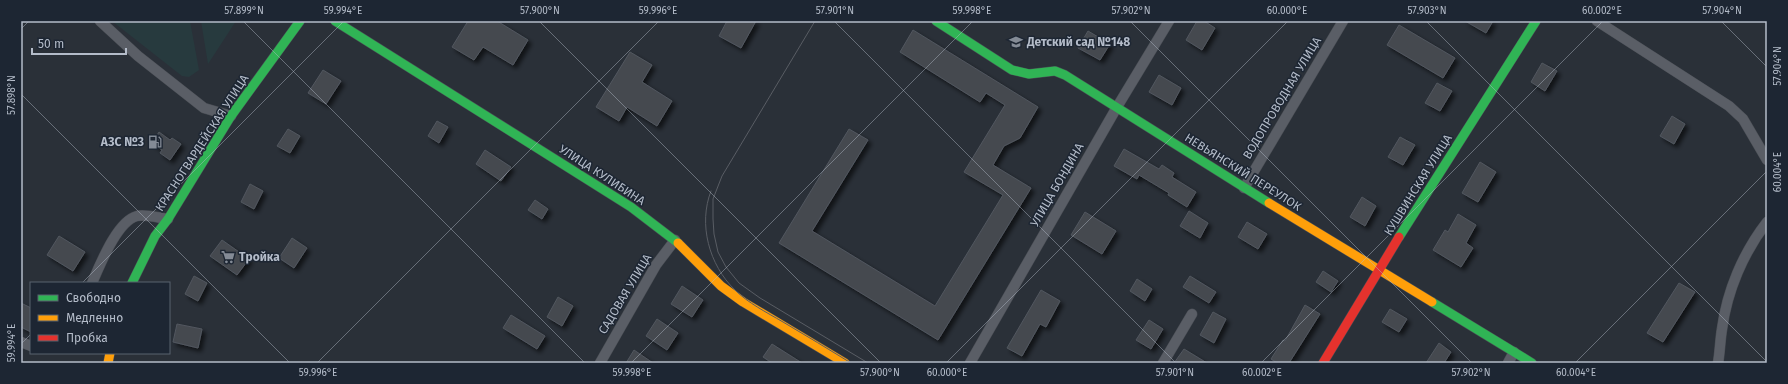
<svg xmlns="http://www.w3.org/2000/svg" width="1788" height="384" font-family="'Fira Sans',sans-serif">
	<defs>
		<filter id="shadow"><feDropShadow dx="3.5" dy="3.5" stdDeviation="2" flood-color="#0009"/></filter>
	</defs>
	<rect width="100%" height="100%" fill="#2a3038"/>
	<g fill="#273a3e">
		<path d="M 112,21 L 190,21 L 199,70 L 189,77 L 182,76 Z"/>
		<path d="M 201,21 L 236,21 L 208,64 Z"/>
	</g>
	<g fill="#444950" stroke="#52575f" filter="url(#shadow)">
		<path d="M 468,21 L 497,21 L 528,40 L 513,65 L 483,47 L 474,60 L 452,47 Z"/>
		<path d="M 727,21 L 756,21 L 741,48 L 719,36 Z"/>
		<path d="M 1197,21 L 1204,21 L 1215,28 L 1202,50 L 1186,40 Z"/>
		<path d="M 1465,21 L 1493,21 L 1486,33 Z"/>
		<path d="M 1399,25 L 1455,58 L 1443,78 L 1387,45 Z"/>
		<path d="M 913,30 L 1038,107 L 1020,138 L 1004,146 L 993,165 L 1031,188 L 938,340 L 779,243 L 849,129 L 868,140 L 812,231 L 935,306 L 1003,195 L 964,172 L 1005,105 L 986,93 L 980,102 L 900,52 Z"/>
		<path d="M 1088,31 L 1110,44 L 1100,60 L 1078,48 Z"/>
		<path d="M 630,52 L 652,65 L 642,82 L 672,101 L 657,126 L 627,107 L 619,121 L 596,107 Z"/>
		<path d="M 1542,63 L 1557,71 L 1545,91 L 1531,82 Z"/>
		<path d="M 323,70 L 341,81 L 326,104 L 308,93 Z"/>
		<path d="M 1159,75 L 1181,88 L 1172,105 L 1149,92 Z"/>
		<path d="M 1437,83 L 1452,91 L 1440,111 L 1425,103 Z"/>
		<path d="M 1672,116 L 1685,124 L 1674,144 L 1660,136 Z"/>
		<path d="M 437,121 L 448,127 L 439,143 L 428,136 Z"/>
		<path d="M 288,129 L 300,136 L 290,153 L 277,146 Z"/>
		<path d="M 159,132 L 170,140 L 172,138 L 181,144 L 170,160 L 160,153 L 162,150 L 152,143 Z"/>
		<path d="M 1400,137 L 1415,145 L 1403,165 L 1388,157 Z"/>
		<path d="M 1124,149 L 1159,169 L 1162,165 L 1174,173 L 1172,177 L 1196,192 L 1187,207 L 1168,195 L 1169,193 L 1139,175 L 1137,179 L 1114,166 Z"/>
		<path d="M 485,150 L 511,167 L 501,181 L 476,164 Z"/>
		<path d="M 1480,162 L 1496,172 L 1478,202 L 1462,193 Z"/>
		<path d="M 250,184 L 263,191 L 254,209 L 241,202 Z"/>
		<path d="M 1362,197 L 1376,206 L 1365,226 L 1350,217 Z"/>
		<path d="M 535,200 L 548,209 L 542,219 L 528,210 Z"/>
		<path d="M 1189,211 L 1208,223 L 1200,238 L 1180,226 Z"/>
		<path d="M 1085,212 L 1116,231 L 1102,254 L 1071,235 Z"/>
		<path d="M 1458,214 L 1476,225 L 1466,243 L 1473,248 L 1461,267 L 1433,250 L 1445,230 L 1448,232 Z"/>
		<path d="M 1247,222 L 1267,234 L 1258,249 L 1238,237 Z"/>
		<path d="M 59,236 L 85,252 L 73,271 L 47,255 Z"/>
		<path d="M 292,238 L 307,248 L 294,268 L 279,258 Z"/>
		<path d="M 222,240 L 249,259 L 237,275 L 210,256 Z"/>
		<path d="M 1323,271 L 1338,281 L 1331,292 L 1316,282 Z"/>
		<path d="M 194,276 L 207,283 L 198,301 L 185,294 Z"/>
		<path d="M 1190,276 L 1216,292 L 1209,303 L 1183,287 Z"/>
		<path d="M 1137,279 L 1152,289 L 1145,301 L 1130,291 Z"/>
		<path d="M 1679,283 L 1695,292 L 1663,342 L 1647,333 Z"/>
		<path d="M 682,286 L 703,300 L 692,317 L 671,304 Z"/>
		<path d="M 1041,290 L 1060,301 L 1046,327 L 1040,324 L 1022,356 L 1007,348 Z"/>
		<path d="M 558,297 L 573,306 L 562,326 L 547,317 Z"/>
		<path d="M 21,303 L 31,308 L 31,332 L 21,327 Z"/>
		<path d="M 1305,305 L 1320,314 L 1289,363 L 1277,363 L 1271,359 L 1283,340 L 1285,341 Z"/>
		<path d="M 1390,309 L 1407,319 L 1399,332 L 1382,322 Z"/>
		<path d="M 1213,312 L 1226,319 L 1214,343 L 1200,335 Z"/>
		<path d="M 511,315 L 545,336 L 537,349 L 503,328 Z"/>
		<path d="M 657,319 L 678,333 L 667,350 L 646,336 Z"/>
		<path d="M 1149,320 L 1163,329 L 1151,349 L 1136,340 Z"/>
		<path d="M 177,324 L 202,329 L 198,348 L 173,342 Z"/>
		<path d="M 1439,343 L 1451,352 L 1444,363 L 1426,363 Z"/>
		<path d="M 772,344 L 802,363 L 772,363 L 763,357 Z"/>
		<path d="M 1184,349 L 1207,363 L 1174,363 Z"/>
		<path d="M 634,350 L 653,363 L 626,363 Z"/>
	</g>
	<g fill="none" stroke-linecap="round" stroke-linejoin="round">
		<g stroke="#484c53" stroke-width="11">
			<g id="street">
				<path d="M 100,21 L 138,56 L 204,108 L 231,116"/>
				<path d="M 1597,21 L 1729,106 L 1743,119 L 1767,160"/>
				<path d="M 1244,188 L 1343,21"/>
				<path d="M 92,283 C 100,265 117,221 137,216 C 146,214 159,218 168,219"/>
				<path d="M 21,342 L 31,346"/>
				<path d="M 600,363 L 656,265 L 675,240"/>
				<path d="M 970,363 L 1117,107 L 1169,21"/>
				<path d="M 1163,363 L 1192,314"/>
				<path d="M 1508,363 L 1514,352"/>
				<path d="M 1718,363 C 1720,352 1720,341 1722,329 C 1727,291 1743,253 1767,222"/>
			</g>
		</g>
		<g stroke="#484c53" stroke-width="10">
			<g id="fast">
				<path d="M 335,21 L 631,207 L 678,243"/>
				<path d="M 936,21 L 1012,70 L 1029,74 L 1055,71 L 1065,75 L 1269,203"/>
				<path d="M 1399,237 L 1536,21"/>
				<path d="M 132,283 L 155,236 L 168,219 L 231,116 L 300,21"/>
				<path d="M 1432,302 L 1532,363"/>
			</g>
		</g>
		<g stroke="#484c53" stroke-width="10">
			<g id="slow">
				<path d="M 1269,203 L 1432,302"/>
				<path d="M 678,243 L 721,286 L 743,302 L 845,363"/>
				<path d="M 108,363 L 110,353"/>
			</g>
		</g>
		<g stroke="#484c53" stroke-width="10">
			<path id="jam" d="M 1323,363 L 1399,237"/>
		</g>
		<use href="#street" stroke="#5a5e66" stroke-width="10"/>
		<use href="#fast" stroke="#30b455" stroke-width="9"/>
		<use href="#slow" stroke="#ff9f0a" stroke-width="9"/>
		<use href="#jam" stroke="#e5322d" stroke-width="9"/>
		<g stroke="#595d64" stroke-width="1">
			<path d="M 815,21 L 722,176 L 713,199 L 713,219 L 714,234 L 718,252 L 726,267 L 739,283 L 760,298 L 868,363"/>
			<path d="M 711,191 C 698,224 709,265 735,290 C 748,303 766,312 783,322 C 806,336 829,349 851,363"/>
		</g>
	</g>
	<path fill="none" stroke="#b4bcc9" stroke-width="1" stroke-opacity="0.45" d="M 243,21 L 585,363M 539,21 L 881,363M 834,21 L 1176,363M 1130,21 L 1472,363M 1426,21 L 1767,362M 1721,21 L 1767,67M 21,29 L 29,21M 21,94 L 290,363M 82,283 L 344,21M 21,344 L 31,334M 317,363 L 659,21M 631,363 L 973,21M 946,363 L 1288,21M 1261,363 L 1603,21M 1575,363 L 1767,171"/>
	<defs>
		<g id="school-bare" transform="scale(1.08)"><path d="M0-5L7-2L0 1L-7-2ZM-4 1L0 2.5L4 1V4Q0 6-4 4Z" fill="#848b96" stroke="#1d2633" stroke-width="2.5" paint-order="stroke"/></g>
		<g id="fuel-bare" transform="scale(1.08)"><path d="M-5.5-6h7V0h2V4h1.3V-2.5L3-4.5l.8-.8L6-3V5H2.5V1h-1V6h-7ZM-4.2-4.7v3.2H.2V-4.7Z" fill="#848b96" stroke="#1d2633" stroke-width="2.5" paint-order="stroke"/></g>
		<g id="supermarket-bare" transform="scale(1.08)"><path d="M-6-5.5h2.5l.6 2H6L4.5 2H-2.5L-4.4-4H-6ZM-1.5 3.2a1.3 1.3 0 1 0 .1 0ZM3 3.2a1.3 1.3 0 1 0 .1 0Z" fill="#848b96" stroke="#1d2633" stroke-width="2.5" paint-order="stroke"/></g>
	</defs>
	<g fill-rule="evenodd">
		<use href="#school-bare" x="1016" y="42"/>
		<use href="#fuel-bare" x="155" y="142"/>
		<use href="#supermarket-bare" x="228" y="257"/>
	</g>
	<g text-anchor="middle" stroke-width="3" stroke-linejoin="round" paint-order="stroke">
		<g font-size="12" font-weight="bold" fill="#b4bcc9" stroke="#1d2633" text-anchor="start">
			<text x="1027" y="46">Детский сад №148</text>
			<text x="144" y="146" text-anchor="end">АЗС №3</text>
			<text x="239" y="261">Тройка</text>
		</g>
		<g font-size="12" fill="#b4bcc9" stroke="#1d2633">
			<text transform="translate(1282 98) rotate(-59)" y="4">ВОДОПРОВОДНАЯ УЛИЦА</text>
			<text transform="translate(202 143) rotate(-57)" y="4">КРАСНОГВАРДЕЙСКАЯ УЛИЦА</text>
			<text transform="translate(1243 172) rotate(32)" y="4">НЕВЬЯНСКИЙ ПЕРЕУЛОК</text>
			<text transform="translate(602 175) rotate(33)" y="4">УЛИЦА КУЛИБИНА</text>
			<text transform="translate(1057 185) rotate(-60)" y="4">УЛИЦА БОНДИНА</text>
			<text transform="translate(1418 185) rotate(-58)" y="4">КУШВИНСКАЯ УЛИЦА</text>
			<text transform="translate(625 294) rotate(-59)" y="4">САДОВАЯ УЛИЦА</text>
		</g>
	</g>
	<rect width="1788" height="384" fill="none" stroke="#1d2633" stroke-width="44"/>
	<rect x="30" y="282" width="140" height="72" fill="#1d2633" stroke="#59626f"/>
	<rect x="38" y="295" width="20" height="6" fill="#30b455" stroke="#59626f"/>
	<text x="66" y="302" font-size="12" fill="#b4bcc9">Свободно</text>
	<rect x="38" y="315" width="20" height="6" fill="#ff9f0a" stroke="#59626f"/>
	<text x="66" y="322" font-size="12" fill="#b4bcc9">Медленно</text>
	<rect x="38" y="335" width="20" height="6" fill="#e5322d" stroke="#59626f"/>
	<text x="66" y="342" font-size="12" fill="#b4bcc9">Пробка</text>
	<path d="M32 48v6h94v-6" fill="none" stroke="#b4bcc9" stroke-width="2"/>
	<text x="38" y="48" font-size="12" fill="#b4bcc9" stroke="#1d2633" stroke-width="3" paint-order="stroke">50 m</text>
	<rect x="22" y="22" width="1744" height="340" fill="none" stroke="#b4bcc9" stroke-width="1.5"/>
	<g font-size="10" text-anchor="middle" fill="#b4bcc9">
		<text x="244" y="14">57.899°N</text>
		<text x="343" y="14">59.994°E</text>
		<text x="540" y="14">57.900°N</text>
		<text x="658" y="14">59.996°E</text>
		<text x="835" y="14">57.901°N</text>
		<text x="972" y="14">59.998°E</text>
		<text x="1131" y="14">57.902°N</text>
		<text x="1287" y="14">60.000°E</text>
		<text x="1427" y="14">57.903°N</text>
		<text x="1602" y="14">60.002°E</text>
		<text x="1722" y="14">57.904°N</text>
		<text transform="translate(1777 66) rotate(-90)" y="4">57.904°N</text>
		<text transform="translate(11 95) rotate(-90)" y="4">57.898°N</text>
		<text transform="translate(1777 172) rotate(-90)" y="4">60.004°E</text>
		<text transform="translate(11 343) rotate(-90)" y="4">59.994°E</text>
		<text x="318" y="376">59.996°E</text>
		<text x="632" y="376">59.998°E</text>
		<text x="880" y="376">57.900°N</text>
		<text x="947" y="376">60.000°E</text>
		<text x="1175" y="376">57.901°N</text>
		<text x="1262" y="376">60.002°E</text>
		<text x="1471" y="376">57.902°N</text>
		<text x="1576" y="376">60.004°E</text>
	</g>
</svg>
